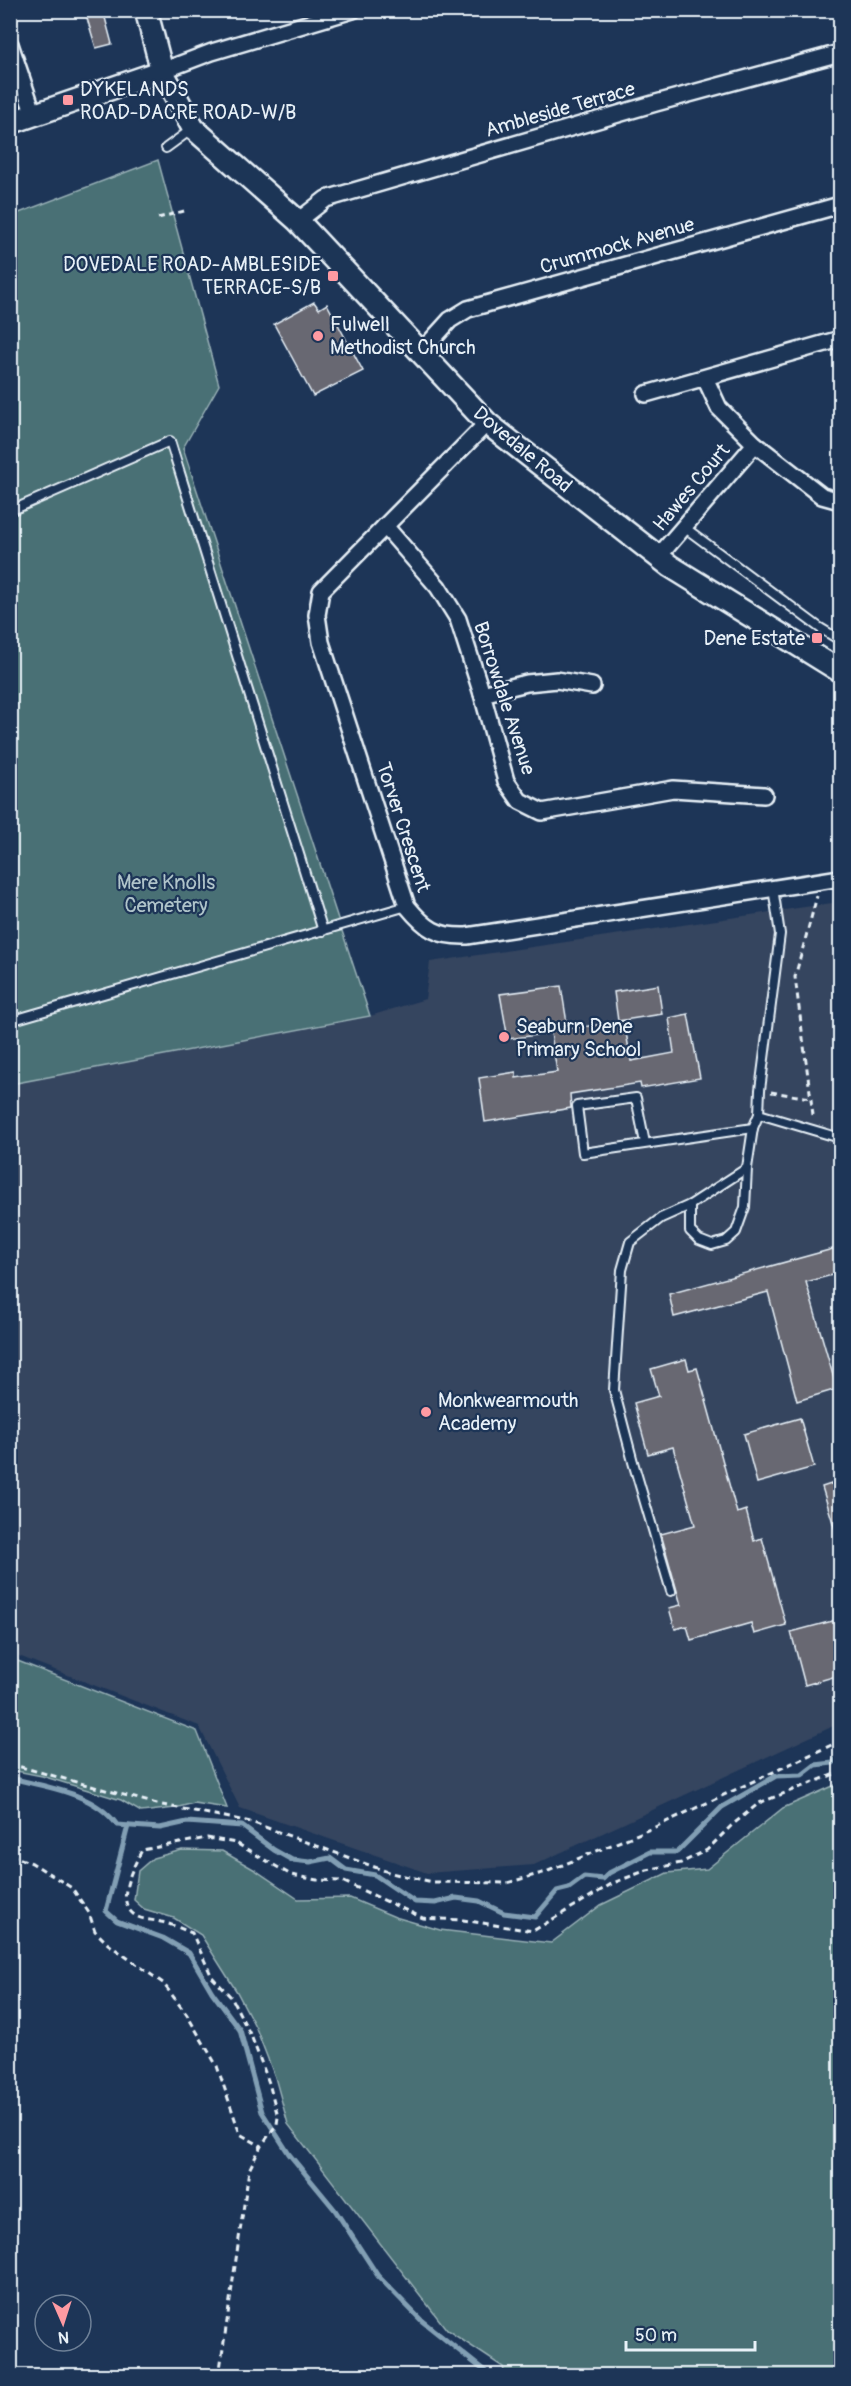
<svg xmlns="http://www.w3.org/2000/svg" width="851" height="2386" font-family="Pangolin,sans-serif">
	<rect width="100%" height="100%" fill="#1d3557"/>
	<filter id="ink" filterUnits="userSpaceOnUse"><feTurbulence type="fractalNoise" baseFrequency=".0167" numOctaves="2"/><feDisplacementMap in="SourceGraphic" scale="12" xChannelSelector="R" yChannelSelector="G"/><feConvolveMatrix kernelMatrix="1 2 1 2 8 2 1 2 1" color-interpolation-filters="sRGB"/></filter>
	<g filter="url(#ink)">
		<path fill="#34445f" d="M 832,903 L 840,917 L 840,1723 L 534,1865 L 427,1873 L 240,1808 L 199,1726 L 11,1653 L 10,1084 L 370,1016 L 425,999 L 430,962 Z"/>
		<g fill="#497074" stroke="#98b0b6" stroke-width="1.5">
			<path d="M 158,160 L 219,385 L 183,448 L 370,1016 L 11,1084 L 11,216 Z"/>
			<path d="M 10,1658 L 197,1731 L 227,1808 L 194,1803 L 175,1808 L 141,1812 L 121,1800 L 42,1776 L 11,1770 Z"/>
			<path d="M 840,1783 L 840,2375 L 505,2375 L 503,2367 L 447,2330 L 288,2124 L 275,2077 L 256,2028 L 237,1992 L 201,1935 L 174,1918 L 144,1909 L 134,1900 L 138,1871 L 153,1858 L 182,1850 L 222,1851 L 255,1870 L 298,1899 L 350,1898 L 395,1917 L 440,1930 L 551,1943 L 601,1905 L 667,1873 L 707,1869 L 783,1808 Z"/>
		</g>
		<g fill="none" stroke-linecap="round" stroke-linejoin="round">
			<g stroke="#829fb4" stroke-width="5">
				<path d="M 10,1778 C 47,1787 94,1793 117,1825 L 160,1828 L 187,1822 L 242,1826 L 274,1850 L 292,1860 L 310,1862 L 330,1858 L 346,1870 L 375,1875 L 415,1902 L 435,1903 L 456,1898 L 479,1901 L 504,1913 L 535,1917 L 557,1891 L 569,1888 L 584,1877 L 603,1879 L 609,1873 L 650,1852 L 677,1852 L 722,1807 L 776,1776 L 802,1775 L 815,1765 L 833,1763 L 840,1755"/>
				<path d="M 128,1826 L 106,1911 L 117,1921 L 163,1938 L 189,1953 L 212,1992 L 240,2030 L 262,2112 L 289,2154 L 335,2210 L 378,2276 L 422,2321 L 491,2376"/>
			</g>
		</g>
		<g fill="#686772" stroke="#e8f1f8" stroke-width="1.5">
			<path d="M 103,10 L 112,44 L 96,48 L 86,15 Z"/>
			<path d="M 314,302 L 319,309 L 327,304 L 363,371 L 313,396 L 274,324 Z"/>
			<path d="M 658,985 L 662,1014 L 618,1021 L 614,992 Z"/>
			<path d="M 561,986 L 568,1029 L 624,1021 L 631,1061 L 674,1053 L 669,1018 L 688,1014 L 700,1078 L 641,1088 L 640,1083 L 570,1094 L 571,1108 L 485,1122 L 479,1078 L 516,1072 L 516,1078 L 557,1072 L 551,1033 L 508,1039 L 500,994 Z"/>
			<path d="M 840,1247 L 840,1273 L 806,1282 L 837,1389 L 797,1401 L 768,1292 L 674,1317 L 669,1294 Z"/>
			<path d="M 686,1359 L 689,1370 L 697,1368 L 737,1513 L 746,1510 L 754,1541 L 762,1538 L 786,1625 L 754,1634 L 751,1623 L 691,1640 L 687,1626 L 675,1629 L 669,1608 L 681,1605 L 661,1534 L 695,1525 L 673,1447 L 648,1454 L 634,1403 L 659,1396 L 651,1369 Z"/>
			<path d="M 800,1418 L 814,1467 L 757,1483 L 744,1434 Z"/>
			<path d="M 840,1481 L 840,1536 L 837,1536 L 822,1487 Z"/>
			<path d="M 840,1619 L 840,1675 L 805,1685 L 791,1632 Z"/>
		</g>
		<g fill="none" stroke-linecap="round" stroke-linejoin="round">
			<g stroke="#e8f1f8" stroke-width="12">
				<g id="lane">
					<path d="M 166,148 L 192,129"/>
					<path d="M 10,511 L 170,441 L 323,931"/>
					<path d="M 684,527 L 820,628 L 840,640"/>
					<path d="M 10,1021 L 407,906"/>
					<path d="M 759,1114 L 840,1138"/>
					<path d="M 645,1143 L 636,1098 L 577,1106 L 583,1153 L 753,1128"/>
					<path d="M 690,1205 L 690,1231 L 699,1240 L 712,1245 L 726,1241 L 736,1232 L 745,1207 L 747,1168 L 753,1128 L 759,1114 L 760,1090 L 780,934 L 773,888"/>
					<path d="M 671,1591 L 633,1462 L 614,1390 L 622,1270 L 630,1242 L 661,1218 L 690,1205 L 747,1168"/>
				</g>
			</g>
			<g stroke="#e8f1f8" stroke-width="20">
				<g id="street">
					<path d="M 10,44 L 34,115"/>
					<path d="M 162,71 L 212,52 L 353,10"/>
					<path d="M 298,221 L 326,199 L 656,103 L 840,53"/>
					<path d="M 421,352 L 450,320 L 468,309 L 840,205"/>
					<path d="M 705,378 L 719,408 L 755,444 L 822,496 L 840,501"/>
					<path d="M 646,394 L 840,339"/>
					<path d="M 487,423 L 321,591 L 317,615 L 321,642 L 407,906 C 426,929 437,937 467,936 L 840,878"/>
					<path d="M 385,526 L 438,587 L 458,619 L 482,694 L 506,781 L 520,801 L 542,812 L 673,789 L 764,795"/>
					<path d="M 658,557 L 755,444"/>
					<path d="M 482,694 L 527,683 L 557,680 L 592,686"/>
				</g>
			</g>
			<g stroke="#e8f1f8" stroke-width="26">
				<g id="secondary">
					<path d="M 146,10 L 162,71 L 193,128 L 298,221 L 487,423 L 670,566 L 840,671"/>
					<path d="M 10,123 L 162,71"/>
				</g>
			</g>
			<g stroke="#e8f1f8" stroke-width="3" stroke-dasharray="6 4.5" stroke-linecap="butt">
				<path d="M 158,218 L 188,210"/>
				<path d="M 771,1092 L 811,1098"/>
				<path d="M 813,1115 L 795,977 L 817,896"/>
				<path d="M 10,1764 L 157,1804 L 251,1822 L 391,1873 L 433,1882 L 507,1883 L 546,1872 L 655,1827 L 840,1741"/>
				<path d="M 10,1855 L 32,1863 L 72,1888 L 89,1913 L 95,1931 L 108,1944 L 163,1983 L 187,2015 L 217,2066 L 240,2134 L 261,2146"/>
				<path d="M 219,2376 L 249,2170 L 261,2146 L 277,2124 L 278,2117 L 269,2083 L 252,2038 L 231,1997 L 212,1977 L 192,1933 C 182,1929 171,1924 161,1922 C 154,1920 144,1920 138,1917 C 112,1904 133,1868 142,1850 L 207,1838 L 236,1843 L 291,1875 L 317,1880 L 342,1881 L 423,1918 L 463,1920 L 533,1931 L 613,1883 L 647,1870 L 681,1863 L 707,1850 L 731,1826 L 759,1803 L 840,1772"/>
			</g>
			<use href="#lane" stroke="#1d3557" stroke-width="8"/>
			<use href="#street" stroke="#1d3557" stroke-width="15"/>
			<use href="#secondary" stroke="#1d3557" stroke-width="21"/>
		</g>
	</g>
	<g fill="#ff9aa2" stroke="#1d3557" stroke-width="2">
		<rect x="62" y="94" width="12" height="12" rx="3"/>
		<rect x="327" y="270" width="12" height="12" rx="3"/>
		<circle cx="318" cy="336" r="6"/>
		<rect x="811" y="632" width="12" height="12" rx="3"/>
		<circle cx="504" cy="1037" r="6"/>
		<circle cx="426" cy="1412" r="6"/>
	</g>
	<g text-anchor="middle" stroke-width="4.5" stroke-linejoin="round" paint-order="stroke">
		<g font-size="20" fill="#e8f1f8" stroke="#1d3557" text-anchor="start">
			<text x="80" y="96">DYKELANDS<tspan x="80" dy="23">ROAD-DACRE ROAD-W/B</tspan></text>
			<text x="321" y="271" text-anchor="end">DOVEDALE ROAD-AMBLESIDE<tspan x="321" dy="23">TERRACE-S/B</tspan></text>
			<text x="330" y="331">Fulwell<tspan x="330" dy="23">Methodist Church</tspan></text>
			<text x="805" y="645" text-anchor="end">Dene Estate</text>
			<text x="516" y="1033">Seaburn Dene<tspan x="516" dy="23">Primary School</tspan></text>
			<text x="438" y="1407">Monkwearmouth<tspan x="438" dy="23">Academy</tspan></text>
		</g>
		<g font-size="20" fill="#e8f1f8" stroke="#1d3557">
			<text transform="translate(560 109) rotate(-16)" y="7">Ambleside Terrace</text>
			<text transform="translate(617 245) rotate(-16)" y="7">Crummock Avenue</text>
			<text transform="translate(523 449) rotate(40)" y="7">Dovedale Road</text>
			<text transform="translate(691 487) rotate(-50)" y="7">Hawes Court</text>
			<text transform="translate(505 698) rotate(72)" y="7">Borrowdale Avenue</text>
			<text transform="translate(404 827) rotate(72)" y="7">Torver Crescent</text>
		</g>
		<g font-size="20" fill="#b0c4ca" stroke="#1d3557">
			<text x="166" y="889">Mere Knolls<tspan x="166" dy="23">Cemetery</tspan></text>
		</g>
	</g>
	<rect width="851" height="2386" fill="none" stroke="#1d3557" stroke-width="36"/>
	<rect x="18" y="18" width="815" height="2350" fill="none" stroke="#e8f1f8" stroke-width="2" filter="url(#ink)"/>
	<g transform="translate(63 2323) rotate(177)"><circle r="28" fill="#1d3557" stroke="#6e8097" stroke-width="1.5"/>
	<path d="M0-4.5L10 22L0 15L-10 22Z" fill="#ff9aa2"/>
	<text y="-9" font-size="16" font-weight="bold" text-anchor="middle" fill="#e8f1f8">N</text>
	</g>
	<path d="M626 2341v9h129v-9" fill="none" stroke="#e8f1f8" stroke-width="3"/>
	<text x="635" y="2341" font-size="18" fill="#e8f1f8" stroke="#1d3557" stroke-width="4.5" paint-order="stroke">50 m</text>
</svg>
